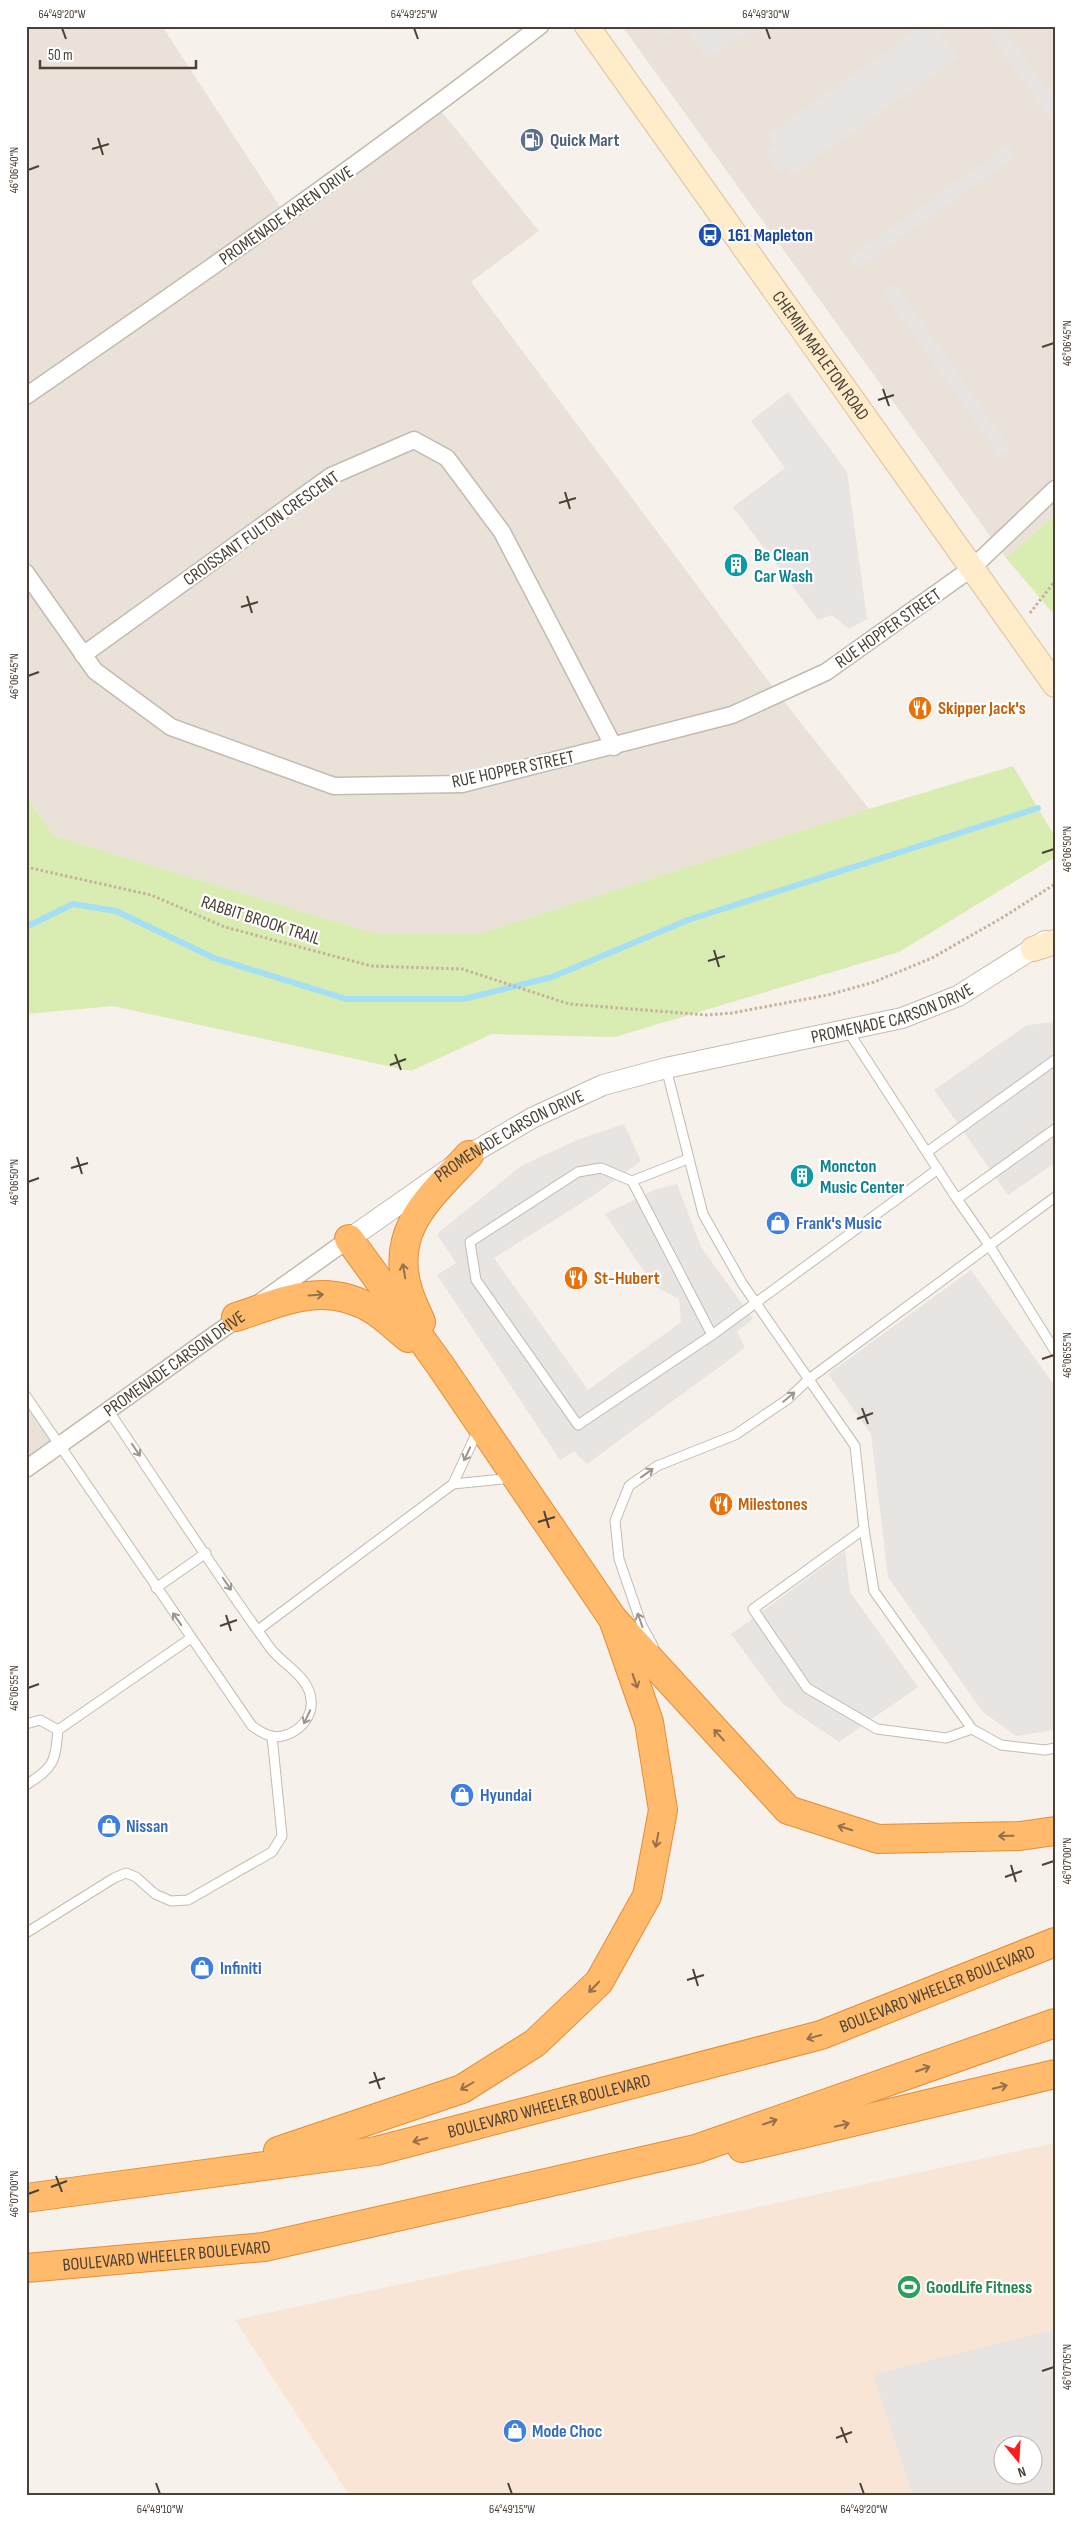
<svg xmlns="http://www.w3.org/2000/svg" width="1081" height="2522" font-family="'Sofia Sans Condensed',sans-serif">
	<rect width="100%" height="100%" fill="#f6f1ea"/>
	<g fill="#eae2d8">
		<path d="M 26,26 L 162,26 L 286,216 L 437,106 L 539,231 L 471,282 L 778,694 L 869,809 L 478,934 L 377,934 L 54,836 L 26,796 Z"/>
		<path d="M 622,26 L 1055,26 L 1055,515 L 1006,558 Z"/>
		<path d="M 26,1397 L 58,1446 L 26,1471 Z"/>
	</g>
	<path fill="#f8e5d5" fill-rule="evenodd" d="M 1055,2143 L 1055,2496 L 350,2496 L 235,2320 ZM 1004,2444 L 1034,2444 L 1034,2474 L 1004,2474 Z"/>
	<g fill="#d9ecb1">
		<path d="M 1055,515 L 1055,612 L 1051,611 L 1006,558 Z"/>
		<path d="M 1013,766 L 1055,837 L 1055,857 L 899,952 L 615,1037 L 492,1034 L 411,1071 L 113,1006 L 26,1014 L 26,796 L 54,836 L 377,934 L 478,934 L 869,809 Z"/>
	</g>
	<g fill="#e7e4e2" fill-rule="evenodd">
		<path d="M 658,26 L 680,26 L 665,36 Z"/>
		<path d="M 685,26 L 755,26 L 707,59 Z"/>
		<path d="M 922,26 L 936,26 L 958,58 L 792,175 L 786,167 L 779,172 L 765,153 L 775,146 L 768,135 Z"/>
		<path d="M 984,26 L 1002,26 L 1055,102 L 1055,110 L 1047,115 Z"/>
		<path d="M 1008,145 L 1016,156 L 857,269 L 849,258 Z"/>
		<path d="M 895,283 L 1011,449 L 1000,457 L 883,292 Z"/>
		<path d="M 788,392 L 847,472 L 867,619 L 849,629 L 832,615 L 818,620 L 733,507 L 785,468 L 751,421 Z"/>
		<path d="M 1055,1022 L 1055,1163 L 1008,1195 L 934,1090 L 1027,1025 Z"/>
		<path d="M 624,1124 L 641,1161 L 594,1195 L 494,1258 L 588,1390 L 681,1322 L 679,1299 L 654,1286 L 605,1214 L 654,1190 L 677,1184 L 701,1247 L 753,1319 L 737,1332 L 745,1348 L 587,1464 L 574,1451 L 560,1460 L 437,1275 L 456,1263 L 437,1234 L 521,1166 L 577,1140 Z"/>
		<path d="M 971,1270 L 1055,1386 L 1055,1730 L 1016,1736 L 982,1711 L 888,1577 L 871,1434 L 828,1374 Z"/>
		<path d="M 845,1551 L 850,1592 L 918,1687 L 839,1742 L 783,1704 L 731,1634 Z"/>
		<path d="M 1055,2329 L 1055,2496 L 913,2496 L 873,2374 ZM 1004,2444 L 1034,2444 L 1034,2474 L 1004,2474 Z"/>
	</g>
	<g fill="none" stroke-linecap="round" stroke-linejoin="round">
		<path stroke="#a4dff5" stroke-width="6" d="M 26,927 L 73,904 L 116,911 L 214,958 L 346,999 L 464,999 L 552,977 L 688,920 L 1038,808"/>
		<g stroke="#c5baaf" stroke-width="11">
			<g id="service">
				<path d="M 848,1031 L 957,1199 L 989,1245 L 1055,1351"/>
				<path d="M 666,1068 L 703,1214 L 742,1283 L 855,1446 L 864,1529 L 874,1591 L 972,1729 L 1001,1745 L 1045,1750 L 1055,1748"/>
				<path d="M 927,1152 L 1055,1060"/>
				<path d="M 632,1181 L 712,1335 L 578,1425 L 476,1280 L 470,1242 L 578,1172 L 601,1168 L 632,1181 L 688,1159"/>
				<path d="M 957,1199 L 1055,1129"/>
				<path d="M 712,1335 L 938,1169"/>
				<path d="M 26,1396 L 252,1726 C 262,1733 273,1740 286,1735 C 304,1729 315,1712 310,1694 C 305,1675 283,1664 271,1649 C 214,1571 162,1489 108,1410"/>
				<path d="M 453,1484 L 513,1478"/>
				<path d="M 864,1529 L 753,1609 L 807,1688 L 877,1729 L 946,1738 L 972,1729"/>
				<path d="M 156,1588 L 206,1553"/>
				<path d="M 258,1630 L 453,1484 L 478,1430"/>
				<path d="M 653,1646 L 642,1626 L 619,1559 L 615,1521 L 629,1486 L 657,1466 L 735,1435 L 788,1399 L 809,1379 L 1055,1197"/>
				<path d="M 26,1724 L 40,1720 L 58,1730"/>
				<path d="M 26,1785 C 54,1767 55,1763 58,1730 L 191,1638"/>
				<path d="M 26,1933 L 114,1878 L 126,1873 L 136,1877 L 155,1894 L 171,1901 L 188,1900 L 272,1852 L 282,1836 L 272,1736"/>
			</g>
		</g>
		<g stroke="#c5baaf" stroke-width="19">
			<g id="minor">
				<path d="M 26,396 C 200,276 373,155 540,26"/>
				<path d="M 26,573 L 95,671 L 171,727 L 334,786 L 462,784 L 732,715 L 826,672 L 972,568 L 1055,489"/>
				<path d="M 83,655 L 331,476 L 414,440 L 447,458 L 502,532 L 614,747"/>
				<path id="s1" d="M 26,1469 L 349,1239"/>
			</g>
		</g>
		<g stroke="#c5baaf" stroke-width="22">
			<g id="tertiary">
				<path id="s2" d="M 349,1239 L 469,1155 L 532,1118 L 603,1085 L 666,1068 L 902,1018 L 958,996 L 1045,941"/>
			</g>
		</g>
		<g stroke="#dbc19a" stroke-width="26">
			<g id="secondary">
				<path id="s3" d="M 587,26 L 1055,685"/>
				<path d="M 1033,949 L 1055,942"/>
			</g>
		</g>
		<g stroke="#e78d33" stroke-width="30">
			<g id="motorway">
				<path d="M 349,1239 L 440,1365 L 613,1619 L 788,1810 L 878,1839 L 1020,1836 L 1055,1831"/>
				<path d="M 236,1317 C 285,1301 326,1280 375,1311 C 387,1319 397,1329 408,1338"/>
				<path d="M 421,1322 C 417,1312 411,1301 408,1290 C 389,1228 432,1196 469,1155"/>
				<path d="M 742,2148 L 1055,2074"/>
				<path d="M 278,2151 L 462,2089 L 535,2043 L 599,1982 L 647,1896 L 663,1810 L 649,1722 L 613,1619"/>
				<path id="s4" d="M 26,2198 L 376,2151 L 821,2035 L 1055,1942"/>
				<path id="s5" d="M 26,2268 L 264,2247 L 696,2149 L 1055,2023"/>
			</g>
		</g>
		<g stroke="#c5b19c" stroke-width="3" stroke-dasharray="2.5 2.5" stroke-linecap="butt">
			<path d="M 1030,613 L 1055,581"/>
			<path d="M 26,867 L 151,895 L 225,927 L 371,966 L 462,969 L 569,1004 L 707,1015 L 732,1013 L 828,995 L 874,982 L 932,958 L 1005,916 L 1055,884"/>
		</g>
		<use href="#service" stroke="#fff" stroke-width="9"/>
		<use href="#minor" stroke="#fff" stroke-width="16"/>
		<use href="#tertiary" stroke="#fff" stroke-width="20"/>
		<use href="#secondary" stroke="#ffeccb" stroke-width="24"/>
		<use href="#motorway" stroke="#ffba6c" stroke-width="28"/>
	</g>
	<defs><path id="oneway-shaft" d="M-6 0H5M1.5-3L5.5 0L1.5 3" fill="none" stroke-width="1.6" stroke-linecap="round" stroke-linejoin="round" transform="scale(1.25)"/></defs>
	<g stroke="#93714c">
		<use href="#oneway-shaft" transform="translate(404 1271) rotate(-100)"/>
		<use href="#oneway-shaft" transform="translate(316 1295) rotate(-4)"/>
		<use href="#oneway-shaft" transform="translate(635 1681) rotate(71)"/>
		<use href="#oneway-shaft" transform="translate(719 1735) rotate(-132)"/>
		<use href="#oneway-shaft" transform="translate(845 1828) rotate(-162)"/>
		<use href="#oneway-shaft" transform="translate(1006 1836) rotate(179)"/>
		<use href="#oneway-shaft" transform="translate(657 1840) rotate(101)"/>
		<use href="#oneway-shaft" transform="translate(594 1987) rotate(134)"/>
		<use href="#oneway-shaft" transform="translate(814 2037) rotate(165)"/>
		<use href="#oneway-shaft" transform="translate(923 2069) rotate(-19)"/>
		<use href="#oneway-shaft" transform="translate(467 2086) rotate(150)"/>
		<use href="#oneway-shaft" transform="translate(1000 2087) rotate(-13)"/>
		<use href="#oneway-shaft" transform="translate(770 2122) rotate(-19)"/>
		<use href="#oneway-shaft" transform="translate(842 2125) rotate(-13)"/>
		<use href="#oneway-shaft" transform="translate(420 2140) rotate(165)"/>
	</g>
	<g stroke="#9c9691">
		<use href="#oneway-shaft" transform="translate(789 1397) rotate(-40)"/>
		<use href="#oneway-shaft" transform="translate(136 1450) rotate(56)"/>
		<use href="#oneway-shaft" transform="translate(467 1454) rotate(115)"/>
		<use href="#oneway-shaft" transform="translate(647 1473) rotate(-36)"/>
		<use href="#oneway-shaft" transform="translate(227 1584) rotate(56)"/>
		<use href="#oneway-shaft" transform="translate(177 1619) rotate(-125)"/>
		<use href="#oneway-shaft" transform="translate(640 1620) rotate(-110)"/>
		<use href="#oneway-shaft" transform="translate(307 1717) rotate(115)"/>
	</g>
	<path fill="none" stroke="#4b4137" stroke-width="2" d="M 62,28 L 66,39M 414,28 L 418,39M 766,28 L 770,39M 98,138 L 103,155M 92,149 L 109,144M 28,170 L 39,166M 1042,347 L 1054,343M 883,389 L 889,406M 878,400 L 894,395M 565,492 L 570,509M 559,503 L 576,498M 247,596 L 252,613M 241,607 L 258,602M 28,676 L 39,672M 1042,853 L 1054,849M 714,950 L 719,967M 708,961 L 725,956M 395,1054 L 401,1070M 390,1065 L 406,1059M 77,1157 L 82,1174M 71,1168 L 88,1163M 28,1182 L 39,1178M 1042,1359 L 1054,1355M 862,1408 L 868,1424M 857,1419 L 873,1413M 544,1511 L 549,1528M 538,1522 L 555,1517M 226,1615 L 231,1631M 220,1626 L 237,1620M 28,1688 L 39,1684M 1011,1865 L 1016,1882M 1042,1865 L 1054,1861M 1005,1877 L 1022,1871M 693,1969 L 698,1986M 687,1980 L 704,1975M 374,2072 L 380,2089M 369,2083 L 385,2078M 56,2176 L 62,2192M 51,2187 L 67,2181M 28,2194 L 39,2190M 1042,2371 L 1054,2367M 841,2427 L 847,2443M 836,2438 L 852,2432M 156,2483 L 160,2494M 508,2483 L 512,2494M 860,2483 L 864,2494"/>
	<defs>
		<g id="fuel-disc" transform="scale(1.25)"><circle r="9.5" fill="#5c6f8a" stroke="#fff"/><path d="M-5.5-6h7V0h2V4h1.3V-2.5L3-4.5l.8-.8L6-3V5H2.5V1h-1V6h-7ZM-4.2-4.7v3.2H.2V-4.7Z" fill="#fff"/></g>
		<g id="bus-disc" transform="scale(1.25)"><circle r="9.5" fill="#1a4fb4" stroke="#fff"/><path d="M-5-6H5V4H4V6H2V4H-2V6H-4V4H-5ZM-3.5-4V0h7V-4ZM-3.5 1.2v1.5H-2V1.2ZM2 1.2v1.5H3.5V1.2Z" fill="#fff"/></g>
		<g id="building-disc" transform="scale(1.25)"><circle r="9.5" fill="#0f9aa8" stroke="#fff"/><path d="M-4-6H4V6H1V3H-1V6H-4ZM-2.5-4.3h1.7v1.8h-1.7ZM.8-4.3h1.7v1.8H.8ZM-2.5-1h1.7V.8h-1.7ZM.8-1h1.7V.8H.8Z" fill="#fff"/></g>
		<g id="restaurant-disc" transform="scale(1.25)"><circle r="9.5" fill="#e8710a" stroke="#fff"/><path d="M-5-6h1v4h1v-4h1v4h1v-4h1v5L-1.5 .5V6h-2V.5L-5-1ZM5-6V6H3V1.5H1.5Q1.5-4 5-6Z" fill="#fff"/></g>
		<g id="shop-disc" transform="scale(1.25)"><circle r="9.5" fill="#3f7fe0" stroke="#fff"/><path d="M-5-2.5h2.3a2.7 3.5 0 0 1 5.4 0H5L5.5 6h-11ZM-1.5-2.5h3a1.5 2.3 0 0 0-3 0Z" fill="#fff"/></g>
		<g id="stadium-disc" transform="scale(1.25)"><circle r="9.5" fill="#2e9e5b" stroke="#fff"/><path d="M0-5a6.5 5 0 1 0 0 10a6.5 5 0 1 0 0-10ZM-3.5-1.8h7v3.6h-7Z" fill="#fff"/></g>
	</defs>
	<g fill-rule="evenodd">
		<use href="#fuel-disc" x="532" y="140"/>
		<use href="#bus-disc" x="710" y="235"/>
		<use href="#building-disc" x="736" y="565"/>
		<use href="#restaurant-disc" x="920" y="708"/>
		<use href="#building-disc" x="802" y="1176"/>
		<use href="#shop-disc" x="778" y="1223"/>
		<use href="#restaurant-disc" x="576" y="1278"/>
		<use href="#restaurant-disc" x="721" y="1504"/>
		<use href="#shop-disc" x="462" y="1795"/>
		<use href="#shop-disc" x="109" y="1826"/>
		<use href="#shop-disc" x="202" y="1968"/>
		<use href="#stadium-disc" x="909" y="2287"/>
		<use href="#shop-disc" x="515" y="2431"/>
	</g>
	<g text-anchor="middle" stroke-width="4.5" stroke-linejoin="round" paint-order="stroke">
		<g font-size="18" font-weight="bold" fill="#4e5e75" stroke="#fff" text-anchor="start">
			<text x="550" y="146">Quick Mart</text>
		</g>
		<g font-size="18" fill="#4b4137" stroke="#fff">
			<text transform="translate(286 215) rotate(-35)" y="6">PROMENADE KAREN DRIVE</text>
			<text dy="6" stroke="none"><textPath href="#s3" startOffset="404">CHEMIN MAPLETON ROAD</textPath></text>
			<text transform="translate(261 528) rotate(-35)" y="6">CROISSANT FULTON CRESCENT</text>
			<text transform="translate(888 628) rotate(-35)" y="6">RUE HOPPER STREET</text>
			<text transform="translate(513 769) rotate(-12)" y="6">RUE HOPPER STREET</text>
			<text transform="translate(261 920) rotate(18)" y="6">RABBIT BROOK TRAIL</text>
			<text dy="6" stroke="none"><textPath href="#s2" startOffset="596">PROMENADE CARSON DRIVE</textPath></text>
			<text dy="6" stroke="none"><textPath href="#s2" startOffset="191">PROMENADE CARSON DRIVE</textPath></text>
			<text dy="6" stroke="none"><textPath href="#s1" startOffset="182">PROMENADE CARSON DRIVE</textPath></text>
			<text dy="6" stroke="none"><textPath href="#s4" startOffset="938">BOULEVARD WHEELER BOULEVARD</textPath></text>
			<text dy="6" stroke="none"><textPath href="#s4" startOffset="532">BOULEVARD WHEELER BOULEVARD</textPath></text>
			<text dy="6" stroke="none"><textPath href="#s5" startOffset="141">BOULEVARD WHEELER BOULEVARD</textPath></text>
		</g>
		<g font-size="18" font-weight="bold" fill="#164399" stroke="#fff" text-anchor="start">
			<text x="728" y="241">161 Mapleton</text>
		</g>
		<g font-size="18" font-weight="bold" fill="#0d838f" stroke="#fff" text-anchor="start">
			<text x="754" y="561">Be Clean<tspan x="754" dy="21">Car Wash</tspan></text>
			<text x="820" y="1172">Moncton<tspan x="820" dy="21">Music Center</tspan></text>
		</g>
		<g font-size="18" font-weight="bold" fill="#c56008" stroke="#fff" text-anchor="start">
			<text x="938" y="714">Skipper Jack's</text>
			<text x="594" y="1284">St-Hubert</text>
			<text x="738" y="1510">Milestones</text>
		</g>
		<g font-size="18" font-weight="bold" fill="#366cbe" stroke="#fff" text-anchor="start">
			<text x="796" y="1229">Frank's Music</text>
			<text x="480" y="1801">Hyundai</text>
			<text x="126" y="1832">Nissan</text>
			<text x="220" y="1974">Infiniti</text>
			<text x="532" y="2437">Mode Choc</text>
		</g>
		<g font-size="18" font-weight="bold" fill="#27864d" stroke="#fff" text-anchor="start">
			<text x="926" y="2293">GoodLife Fitness</text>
		</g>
	</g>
	<rect width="1081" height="2522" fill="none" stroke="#ffffff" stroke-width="55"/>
	<g transform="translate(1018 2460) rotate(162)"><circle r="24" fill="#ffffff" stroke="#b7b3af"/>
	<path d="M0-4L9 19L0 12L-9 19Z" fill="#ff1c18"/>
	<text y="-8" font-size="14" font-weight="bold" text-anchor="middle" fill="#4b4137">N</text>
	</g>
	<path d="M40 60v8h156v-8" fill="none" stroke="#4b4137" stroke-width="2.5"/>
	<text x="48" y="60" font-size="15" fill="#4b4137" stroke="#ffffff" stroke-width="4" paint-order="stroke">50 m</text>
	<rect x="28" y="28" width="1026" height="2466" fill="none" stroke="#4b4137" stroke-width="2"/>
	<g font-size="12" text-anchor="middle" fill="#4b4137">
		<text x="62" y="18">64°49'20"W</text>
		<text x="414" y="18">64°49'25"W</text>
		<text x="766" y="18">64°49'30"W</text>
		<text transform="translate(14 170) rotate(-90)" y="4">46°06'40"N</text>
		<text transform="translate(1067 343) rotate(-90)" y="4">46°06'45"N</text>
		<text transform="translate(14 676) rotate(-90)" y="4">46°06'45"N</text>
		<text transform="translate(1067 849) rotate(-90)" y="4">46°06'50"N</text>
		<text transform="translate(14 1182) rotate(-90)" y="4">46°06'50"N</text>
		<text transform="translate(1067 1355) rotate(-90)" y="4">46°06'55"N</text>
		<text transform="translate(14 1688) rotate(-90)" y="4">46°06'55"N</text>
		<text transform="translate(1067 1861) rotate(-90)" y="4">46°07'00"N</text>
		<text transform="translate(14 2194) rotate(-90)" y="4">46°07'00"N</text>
		<text transform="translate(1067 2367) rotate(-90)" y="4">46°07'05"N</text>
		<text x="160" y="2513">64°49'10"W</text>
		<text x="512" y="2513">64°49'15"W</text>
		<text x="864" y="2513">64°49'20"W</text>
	</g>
</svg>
